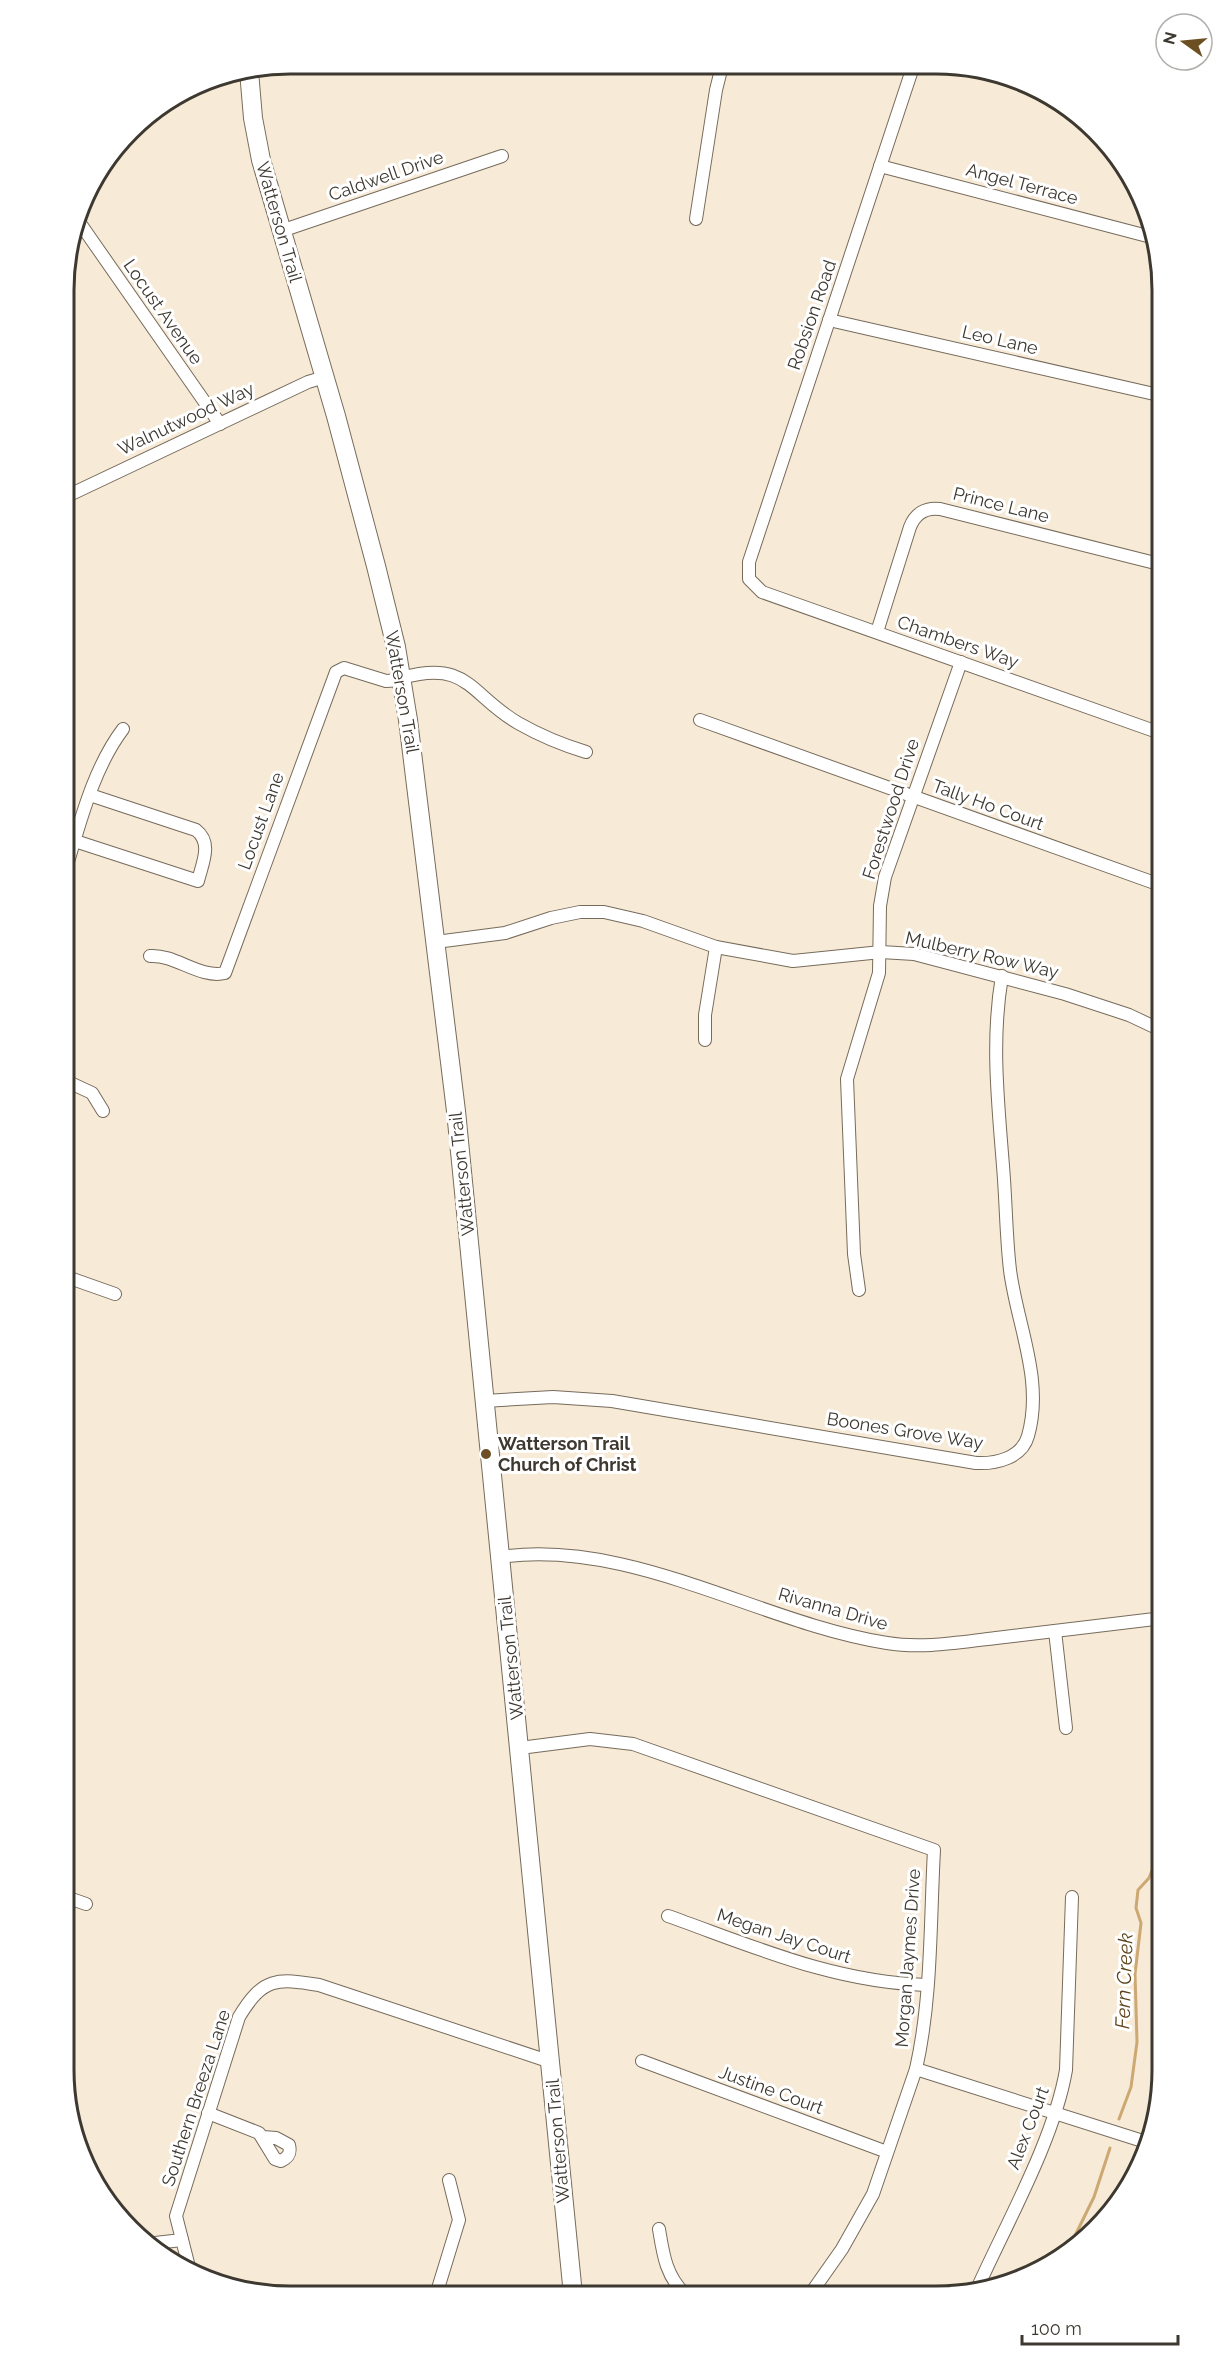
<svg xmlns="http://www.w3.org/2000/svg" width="1226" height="2359" font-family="Raleway,sans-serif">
	<rect width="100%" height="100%" fill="#f7ead7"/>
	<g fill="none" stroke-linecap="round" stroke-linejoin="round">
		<g stroke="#cca873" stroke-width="3">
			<path d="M 1119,2119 L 1131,2087 L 1137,2042 L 1135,1974 L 1141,1923 L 1136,1908 L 1138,1890 L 1149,1878 L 1161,1848"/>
			<path d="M 1065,2256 L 1094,2197 L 1110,2148"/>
		</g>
		<g stroke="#776b5b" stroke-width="14">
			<g id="minor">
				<path d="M 913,67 L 749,562 L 749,579 L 762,592 L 1163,734"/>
				<path d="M 880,166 L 1155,238"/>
				<path d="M 77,219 L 220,424"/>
				<path d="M 696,219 L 716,90 L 722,66"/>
				<path d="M 281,231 L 502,156"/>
				<path d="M 829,320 L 1163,396"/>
				<path d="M 65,497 L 308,382 L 325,377"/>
				<path d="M 877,632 L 910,527 C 915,514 925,507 940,509 L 1163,565"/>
				<path d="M 64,642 L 64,641"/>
				<path d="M 402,678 C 468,659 470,695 518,723 C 539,735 563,745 586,752"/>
				<path d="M 700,720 L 1163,886"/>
				<path d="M 64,840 L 75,841 L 198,881 C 202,864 213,843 196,830 L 90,795"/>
				<path d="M 64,875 C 79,827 92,770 123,729"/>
				<path d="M 436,942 L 505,933 L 551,918 L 580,912 L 604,912 L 643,921 L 716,947 L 793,961 L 881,952 L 914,954 L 1065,994 L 1129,1015 L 1163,1031"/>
				<path d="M 150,956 C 175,954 200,979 225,973 L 336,672 L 344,668 L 386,681 L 402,680"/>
				<path d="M 705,1040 L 705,1015 L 716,947"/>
				<path d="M 64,1080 L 92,1093 L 103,1111"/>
				<path d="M 64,1276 L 115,1294"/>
				<path d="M 859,1290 L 854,1254 L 847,1079 L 879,973 L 880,906 L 885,877 L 961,662"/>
				<path d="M 484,1401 L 553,1397 L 612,1401 L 976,1463 C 996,1464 1022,1458 1028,1436 C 1044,1380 1017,1325 1010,1270 C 1006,1236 1006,1201 1003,1166 C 998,1102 991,1040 1002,976"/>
				<path d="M 500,1557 C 631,1538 760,1623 887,1643 C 923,1649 960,1642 996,1638 C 1051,1631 1107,1625 1163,1618"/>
				<path d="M 1055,1631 L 1066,1728"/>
				<path d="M 520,1748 L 590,1739 L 633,1744 L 934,1850 C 930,1922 932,1998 916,2069 L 873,2194 L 842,2249 L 809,2296"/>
				<path d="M 63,1896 L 86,1904"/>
				<path d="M 668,1916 C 755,1947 833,1982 926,1985"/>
				<path d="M 642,2061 L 887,2152"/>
				<path d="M 916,2069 L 1149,2143"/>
				<path d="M 208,2113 L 259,2133 L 275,2159 L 281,2161 C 289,2157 291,2153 289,2145 L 276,2138 L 263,2137"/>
				<path d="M 659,2229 C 663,2254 666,2277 686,2295"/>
				<path d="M 146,2244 L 182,2240"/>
				<path d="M 195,2274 L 189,2267 L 176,2216 L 239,2017 C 263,1977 277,1978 319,1985 L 551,2062"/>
				<path d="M 977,2289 C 1006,2224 1054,2140 1066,2070 L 1072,1897"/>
				<path d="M 436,2295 L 459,2220 L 449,2180"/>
			</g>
		</g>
		<g stroke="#776b5b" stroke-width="20">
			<path id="secondary" d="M 249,71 L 253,118 L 261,160 L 336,416 L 376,566 L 396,647 L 408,720 L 456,1111 L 573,2295"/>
		</g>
		<use href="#minor" stroke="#fff" stroke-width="12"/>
		<use href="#secondary" stroke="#fff" stroke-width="18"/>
	</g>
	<circle fill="#6c5023" stroke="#fff" stroke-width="2" cx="486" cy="1454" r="6"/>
	<g text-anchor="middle" stroke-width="6" stroke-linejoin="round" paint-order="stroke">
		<g font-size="18" fill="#3d3830" stroke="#fff">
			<text transform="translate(386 176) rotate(-19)" y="6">Caldwell Drive</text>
			<text transform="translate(1022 184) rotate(15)" y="6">Angel Terrace</text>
			<text transform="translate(279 222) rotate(74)" y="6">Watterson Trail</text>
			<text transform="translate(163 312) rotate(55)" y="6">Locust Avenue</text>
			<text transform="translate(812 315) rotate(-71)" y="6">Robsion Road</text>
			<text transform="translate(1000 340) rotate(13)" y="6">Leo Lane</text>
			<text transform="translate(186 419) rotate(-25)" y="6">Walnutwood Way</text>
			<text transform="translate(1001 505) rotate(14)" y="6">Prince Lane</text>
			<text transform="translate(958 642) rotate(19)" y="6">Chambers Way</text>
			<text transform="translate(402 692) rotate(80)" y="6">Watterson Trail</text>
			<text transform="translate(988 805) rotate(20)" y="6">Tally Ho Court</text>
			<text transform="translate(891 809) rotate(-72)" y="6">Forestwood Drive</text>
			<text transform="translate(261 821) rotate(-70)" y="6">Locust Lane</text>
			<text transform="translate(982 955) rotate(13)" y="6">Mulberry Row Way</text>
			<text transform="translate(462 1174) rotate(-96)" y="6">Watterson Trail</text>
			<text transform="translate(905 1431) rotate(9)" y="6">Boones Grove Way</text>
			<text transform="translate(833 1609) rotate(16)" y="6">Rivanna Drive</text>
			<text transform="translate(511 1658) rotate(-96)" y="6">Watterson Trail</text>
			<text transform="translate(784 1936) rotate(18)" y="6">Megan Jay Court</text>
			<text transform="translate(908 1958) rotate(-86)" y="6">Morgan Jaymes Drive</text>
			<text transform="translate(771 2090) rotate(20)" y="6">Justine Court</text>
			<text transform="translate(196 2098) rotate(-72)" y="6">Southern Breeza Lane</text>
			<text transform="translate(1028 2128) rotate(-69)" y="6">Alex Court</text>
			<text transform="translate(558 2141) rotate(-95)" y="6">Watterson Trail</text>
		</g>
		<g font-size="18" font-weight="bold" fill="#3d3830" stroke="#fff" text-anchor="start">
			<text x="498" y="1450">Watterson Trail<tspan x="498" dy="21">Church of Christ</tspan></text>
		</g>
		<g font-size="20" font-style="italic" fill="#5c4219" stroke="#fff">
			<text transform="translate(1124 1981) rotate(-88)" y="7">Fern Creek</text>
		</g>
	</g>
	<path d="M0 0H1226V2359H0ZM290 74H936A216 216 0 0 1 1152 290V2070A216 216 0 0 1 936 2286H290A216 216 0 0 1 74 2070V290A216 216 0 0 1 290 74Z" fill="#fff" fill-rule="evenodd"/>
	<path fill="none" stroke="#3d3830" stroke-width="3" d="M290 74H936A216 216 0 0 1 1152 290V2070A216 216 0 0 1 936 2286H290A216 216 0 0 1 74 2070V290A216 216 0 0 1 290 74Z"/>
	<g transform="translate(1184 42) rotate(285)"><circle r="28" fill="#ffffff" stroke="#b1afac" stroke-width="1.5"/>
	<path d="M0-4.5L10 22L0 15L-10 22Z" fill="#6c5023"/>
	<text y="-9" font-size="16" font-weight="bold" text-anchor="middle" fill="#3d3830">N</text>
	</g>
	<path d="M1022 2335v9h156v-9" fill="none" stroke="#3d3830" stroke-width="3"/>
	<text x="1031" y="2335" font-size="18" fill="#3d3830" stroke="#ffffff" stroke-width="4.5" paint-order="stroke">100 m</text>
</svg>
